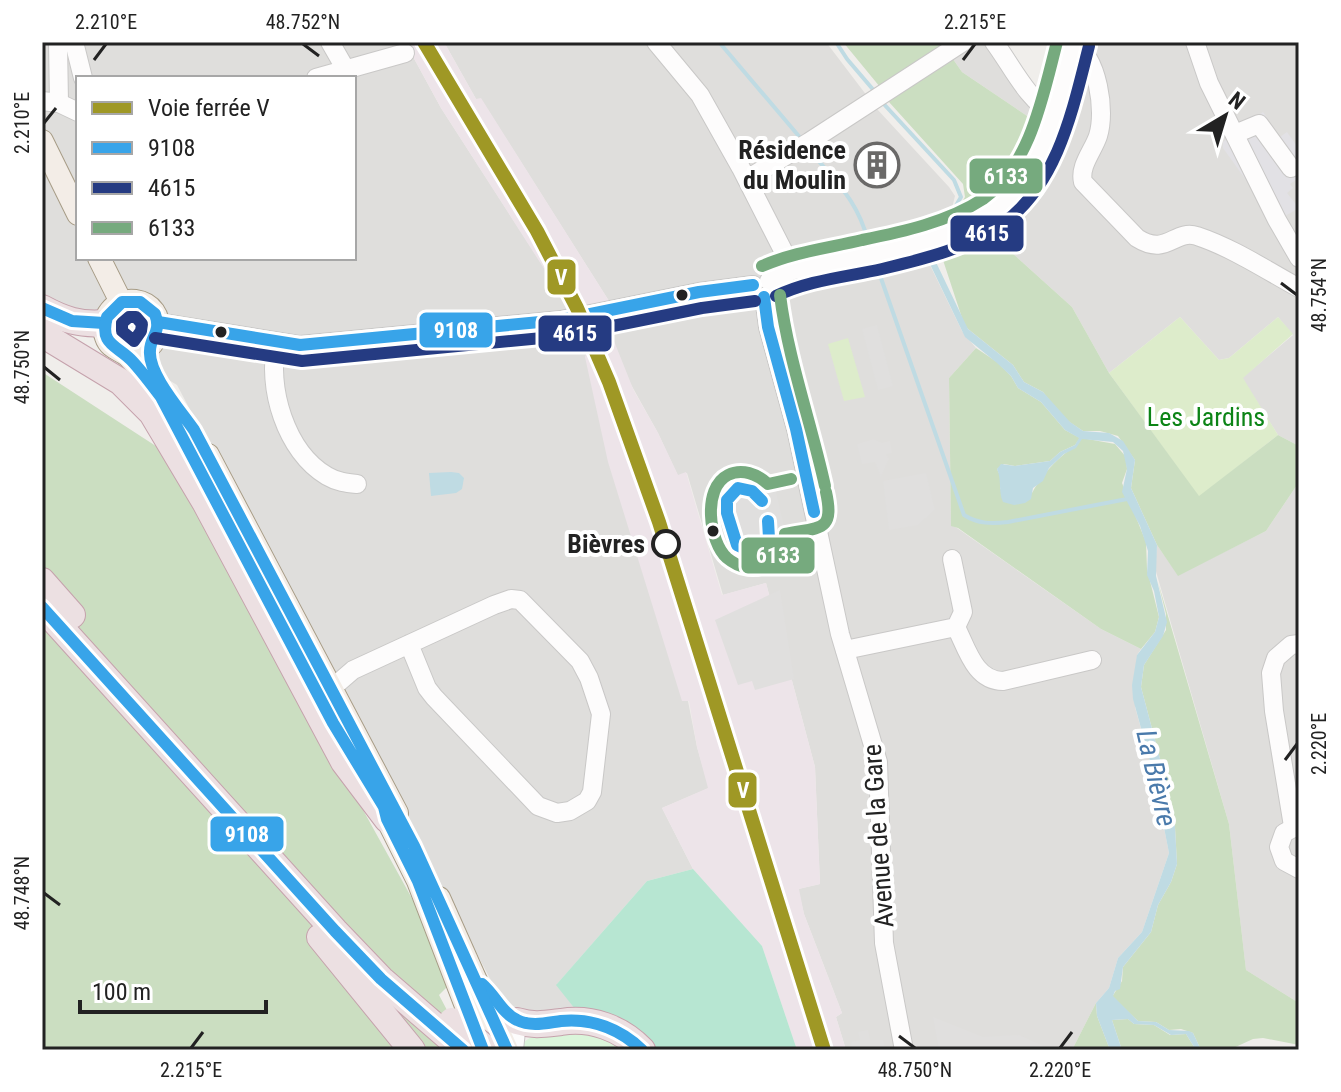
<svg xmlns="http://www.w3.org/2000/svg" width="1341" height="1092" font-family="'Roboto Condensed',sans-serif">
	<rect width="100%" height="100%" fill="#f0eeeb"/>
	<g fill="#dfdedc" fill-rule="evenodd">
		<path d="M 42,42 L 405,42 L 441,108 L 550,277 L 554,277 L 575,324 L 571,330 L 582,343 L 586,354 L 688,701 L 697,747 L 709,788 L 662,808 L 693,869 L 647,881 L 557,984 L 575,1009 L 523,1014 L 505,1007 L 177,385 L 42,303 ZM 78,78 L 354,78 L 354,258 L 78,258 Z"/>
		<path d="M 444,42 L 826,42 L 877,109 L 949,187 L 955,196 L 952,208 L 955,210 L 962,206 L 965,217 L 1018,173 L 1042,126 L 962,72 L 941,42 L 1006,42 L 1042,97 L 1062,42 L 1299,42 L 1299,446 L 1278,435 L 1242,378 L 1293,335 L 1278,317 L 1229,358 L 1219,360 L 1180,317 L 1109,373 L 1072,307 L 989,232 L 964,218 L 928,261 L 962,331 L 976,348 L 949,378 L 951,525 L 957,528 L 1101,629 L 1141,649 L 1137,655 L 1135,707 L 1153,772 L 1169,853 L 1142,932 L 1118,958 L 1109,988 L 1096,1003 L 1072,1050 L 846,1050 L 836,1017 L 842,1013 L 804,914 L 798,889 L 820,884 L 815,767 L 766,583 L 723,595 L 687,473 L 678,476 L 658,433 L 590,311 L 609,301 L 481,99 L 476,99 Z"/>
		<path d="M 1299,482 L 1299,1003 L 1246,970 L 1229,824 L 1155,568 L 1157,545 L 1178,575 L 1266,531 Z"/>
	</g>
	<path fill="#ede4e9" d="M 405,42 L 444,42 L 476,99 L 481,98 L 609,301 L 590,311 L 596,324 L 608,326 L 634,391 L 658,433 L 678,475 L 686,472 L 722,595 L 766,583 L 815,767 L 820,884 L 799,889 L 804,914 L 842,1013 L 836,1017 L 846,1050 L 797,1050 L 762,946 L 693,869 L 662,808 L 708,788 L 697,747 L 689,701 L 682,701 L 608,462 L 585,357 L 586,354 L 582,343 L 571,330 L 575,324 L 554,278 L 550,278 L 441,108 Z"/>
	<g fill="#ddeccb">
		<path d="M 132,311 L 142,315 L 149,330 L 135,346 L 115,338 L 114,322 L 121,313 Z"/>
		<path d="M 1180,317 L 1219,360 L 1229,358 L 1278,317 L 1293,334 L 1243,378 L 1278,435 L 1199,497 L 1109,373 Z"/>
		<path d="M 848,338 L 865,397 L 844,401 L 828,344 Z"/>
	</g>
	<g fill="#cbdec1">
		<path d="M 843,42 L 941,42 L 962,72 L 1042,126 L 1018,173 L 964,218 L 961,204 L 965,197 L 963,184 L 889,102 L 880,87 Z"/>
		<path d="M 990,233 L 1072,307 L 1109,373 L 1199,496 L 1278,435 L 1299,446 L 1299,482 L 1266,531 L 1178,576 L 1157,545 L 1131,488 L 1135,460 L 1118,436 L 1100,431 L 1083,431 L 1062,417 L 1043,392 L 1024,382 L 1013,365 L 968,329 L 964,324 L 941,254 Z"/>
		<path d="M 976,348 L 997,362 L 1011,376 L 1018,388 L 1041,402 L 1065,430 L 1080,438 L 1075,445 L 1060,452 L 1050,461 L 1015,466 L 1004,464 L 997,469 L 1002,480 L 1000,489 L 1032,493 C 1039,480 1050,466 1062,456 C 1069,449 1076,448 1082,438 L 1115,444 L 1126,457 L 1127,469 L 1122,483 L 1146,542 L 1147,569 L 1159,617 L 1155,632 L 1141,649 L 1101,629 L 958,528 L 951,526 L 949,378 Z"/>
		<path d="M 42,372 L 165,452 L 456,978 L 439,995 L 468,1050 L 42,1050 Z"/>
		<path d="M 1158,582 L 1229,824 L 1246,970 L 1299,1003 L 1299,1045 L 1263,1038 L 1253,1039 L 1229,1050 L 1201,1050 L 1193,1033 L 1181,1029 L 1169,1030 L 1156,1022 L 1138,1021 L 1112,997 L 1122,981 L 1123,967 L 1151,932 L 1158,905 L 1171,882 L 1177,864 L 1175,827 L 1168,789 L 1141,687 L 1144,665 L 1166,630 L 1166,614 Z"/>
		<path d="M 1096,1003 L 1097,1016 L 1110,1050 L 1072,1050 Z"/>
		<path d="M 1128,1019 L 1134,1024 L 1154,1025 L 1170,1035 L 1186,1034 L 1196,1050 L 1122,1050 L 1112,1020 Z"/>
	</g>
	<path fill="#daf5da" d="M 590,1030 L 629,1050 L 518,1050 C 530,1027 567,1031 590,1030 Z"/>
	<path fill="#b7e6d2" d="M 693,869 L 762,946 L 797,1050 L 657,1050 L 643,1033 L 575,1009 L 556,985 L 647,881 Z"/>
	<g fill="#e0dfde">
		<path d="M 877,325 L 893,386 L 878,390 L 862,329 Z"/>
		<path d="M 874,439 L 882,443 L 890,441 L 892,453 L 886,454 L 889,459 L 881,477 L 875,462 L 862,464 L 857,444 Z"/>
		<path d="M 747,468 L 763,473 L 774,484 L 787,539 L 786,547 L 777,562 L 751,572 L 734,568 L 727,560 L 712,506 L 710,506 L 708,499 L 720,478 L 728,472 Z"/>
		<path d="M 926,473 L 935,510 L 918,525 L 889,530 L 883,481 Z"/>
		<path d="M 780,590 L 794,679 L 755,690 L 752,681 L 738,685 L 715,620 Z"/>
		<path d="M 933,1017 L 983,1037 L 1019,1035 L 1052,1050 L 939,1050 Z"/>
		<path d="M 868,1030 L 870,1040 L 883,1040 L 885,1050 L 852,1050 L 851,1042 L 860,1040 L 858,1032 Z"/>
	</g>
	<path fill="#e2e1e5" d="M 1263,112 L 1268,119 L 1265,122 L 1277,139 L 1287,132 L 1299,149 L 1299,182 L 1297,179 L 1290,184 L 1293,188 L 1287,193 L 1299,208 L 1271,224 L 1261,201 L 1223,148 L 1223,142 Z"/>
	<g fill="#bfdbe3">
		<path d="M 934,258 L 968,329 L 1013,365 L 1024,382 L 1043,392 L 1070,422 L 1083,431 L 1109,433 L 1123,441 L 1135,460 L 1131,488 L 1157,545 L 1156,576 L 1167,622 L 1163,636 L 1144,665 L 1141,687 L 1168,789 L 1175,827 L 1177,864 L 1171,882 L 1158,905 L 1151,932 L 1123,967 L 1120,989 L 1115,991 L 1113,996 L 1138,1021 L 1156,1022 L 1169,1030 L 1189,1031 L 1193,1033 L 1201,1050 L 1196,1050 L 1186,1034 L 1171,1035 L 1154,1025 L 1134,1024 L 1128,1019 L 1112,1020 L 1122,1050 L 1110,1050 L 1097,1016 L 1096,1003 L 1109,988 L 1118,958 L 1142,932 L 1169,853 L 1153,772 L 1133,699 L 1132,685 L 1137,655 L 1155,632 L 1159,617 L 1154,591 L 1147,575 L 1148,551 L 1140,526 L 1122,492 L 1127,469 L 1123,451 L 1113,442 L 1082,439 L 1076,448 L 1064,454 L 1049,468 L 1043,481 L 1033,488 L 1031,499 L 1025,503 L 1014,505 L 1003,502 C 998,491 1002,480 997,469 L 1001,464 L 1015,466 L 1050,461 L 1060,452 L 1075,445 L 1079,438 L 1065,430 L 1041,402 L 1018,388 L 1011,376 L 997,363 L 965,337 L 928,260 Z"/>
		<path d="M 451,472 L 459,473 L 464,478 L 462,489 L 456,493 L 431,496 L 429,473 Z"/>
	</g>
	<g fill="none" stroke-linecap="round" stroke-linejoin="round">
		<g stroke="#bfdbe3" stroke-width="4">
			<path d="M 719,42 L 803,141"/>
			<path d="M 836,42 L 847,59 L 876,93"/>
			<path d="M 881,101 L 954,180 L 961,197 L 954,209"/>
			<path d="M 808,148 C 834,181 857,198 868,241"/>
			<path d="M 876,264 L 964,515 C 978,524 992,524 1008,522 L 1127,499"/>
		</g>
		<g stroke="#c9c8c7" stroke-width="20">
			<g id="minor">
				<path d="M 58,42 L 59,103"/>
				<path d="M 74,42 L 83,78"/>
				<path d="M 330,42 L 346,70"/>
				<path d="M 656,42 L 700,95 L 741,168 L 793,270"/>
				<path d="M 994,42 C 1012,66 1027,100 1054,114"/>
				<path d="M 1195,42 L 1209,83 L 1277,220 L 1299,258"/>
				<path d="M 1074,44 C 1098,58 1106,111 1098,136 C 1093,151 1079,166 1083,182 L 1137,238 C 1167,257 1174,229 1197,236 C 1233,248 1266,270 1299,288"/>
				<path d="M 316,78 L 405,53"/>
				<path d="M 42,101 L 59,103 L 78,112"/>
				<path d="M 1235,134 L 1259,124 L 1291,168"/>
				<path d="M 747,179 L 809,142 L 963,42"/>
				<path d="M 769,281 L 793,270 C 846,260 950,243 993,211 C 1014,195 1033,167 1043,142 C 1057,110 1065,75 1074,42"/>
				<path d="M 764,297 L 768,327 L 796,429 L 840,634 L 878,762 L 884,943 L 904,1050"/>
				<path d="M 158,322 L 300,345 L 561,320 L 699,292 L 753,285"/>
				<path d="M 277,342 C 266,387 286,452 327,476 C 337,482 347,483 357,484"/>
				<path d="M 956,627 C 967,649 975,681 1003,681 L 1092,660"/>
				<path d="M 845,650 L 956,627 L 963,612 L 952,559"/>
				<path d="M 322,686 L 331,689 L 353,670 L 494,605 L 511,599 L 520,600 L 580,661 L 589,678 L 601,714 L 592,792 L 587,801 L 570,811 L 557,813 L 538,806 L 434,697 L 427,688 L 409,644"/>
				<path d="M 1299,825 L 1284,833 L 1279,847 L 1284,861 L 1299,869"/>
				<path d="M 1293,826 L 1274,711 L 1271,673 L 1276,658 L 1291,645 L 1299,644"/>
				<path d="M 514,1050 L 517,1021"/>
			</g>
		</g>
		<g stroke="#a79c86" stroke-width="24">
			<g id="major">
				<path d="M 42,141 L 78,214"/>
				<path d="M 99,258 L 121,302"/>
				<path d="M 126,354 C 164,356 170,306 135,301 C 115,298 99,319 106,337 C 110,349 120,349 128,356 C 134,362 140,369 144,375 C 169,408 187,446 206,482"/>
				<path d="M 208,455 L 397,813"/>
				<path d="M 382,803 L 387,819 L 418,881 L 481,1045"/>
				<path d="M 439,898 L 507,1050"/>
			</g>
		</g>
		<g stroke="#c5a2ac" stroke-width="28">
			<g id="highway">
				<path d="M 42,308 C 64,320 80,325 104,323"/>
				<path d="M 42,334 L 121,382 L 152,413 L 205,502 L 344,762 L 387,819"/>
				<path d="M 42,581 L 72,615"/>
				<path d="M 42,607 L 335,931 L 381,979 L 463,1050"/>
				<path d="M 320,937 L 412,1050"/>
				<path d="M 517,1021 C 533,1026 544,1024 561,1022 C 591,1017 621,1028 642,1050"/>
			</g>
		</g>
		<use href="#minor" stroke="#fdfcfc" stroke-width="18"/>
		<use href="#major" stroke="#f3ede7" stroke-width="22"/>
		<use href="#highway" stroke="#ece0e2" stroke-width="26"/>
		<g stroke="#c5a2ac" stroke-width="28" stroke-linecap="butt">
			<path id="highway-bridge" d="M 452,1021 L 488,1050"/>
		</g>
		<use href="#highway-bridge" stroke="#ece0e2" stroke-width="26"/>
		<g stroke="#fff" stroke-width="18">
			<g id="bus-1">
				<path d="M 764,297 L 768,327 L 796,429 L 814,512"/>
				<path d="M 42,308 L 72,321 L 104,323"/>
				<path d="M 158,322 L 300,345 L 561,320 L 699,292 L 753,285"/>
				<path d="M 762,501 L 752,491 L 738,488 L 727,500 L 727,513 L 737,545 L 752,552 L 763,549 L 769,538 L 768,521"/>
				<path d="M 42,607 L 335,931 L 381,979 L 463,1050"/>
				<path d="M 482,984 C 495,995 502,1013 517,1020 C 531,1027 546,1023 561,1021 C 592,1018 620,1029 642,1050"/>
				<path d="M 483,1050 L 418,881 L 387,819 L 384,807 L 333,723 L 161,397 C 152,385 143,373 133,362 C 118,345 99,346 107,317 L 122,302 L 140,302 L 155,314 C 162,333 150,336 150,351 C 148,374 181,411 194,430 L 414,846 L 507,1050"/>
			</g>
		</g>
		<g stroke="#fff" stroke-width="18">
			<g id="bus-2">
				<path d="M 776,296 C 809,280 846,277 882,269 C 923,259 967,249 1002,224 C 1058,185 1073,108 1089,46"/>
				<path d="M 129,317 L 136,317 L 142,324 L 141,331 L 134,341 L 122,331 L 122,323 Z"/>
				<path d="M 155,338 L 302,361 L 563,336 L 702,308 L 755,301"/>
			</g>
		</g>
		<g stroke="#fff" stroke-width="18">
			<g id="bus-3">
				<path d="M 762,266 C 794,252 828,248 862,240 C 902,232 948,222 983,199 C 1031,165 1043,95 1057,42"/>
				<path d="M 780,295 C 788,359 811,422 825,486"/>
				<path d="M 791,479 L 768,484 C 757,474 742,468 728,475 C 702,488 709,542 727,558 C 752,579 784,565 785,534 C 819,527 835,533 826,492"/>
			</g>
		</g>
		<use href="#bus-1" stroke="#38a4e9" stroke-width="12"/>
		<use href="#bus-2" stroke="#253b82" stroke-width="12"/>
		<use href="#bus-3" stroke="#76aa7e" stroke-width="12"/>
		<g stroke="#fff" stroke-width="20">
			<path id="rail-1" d="M 424,42 L 537,231 L 577,308 L 609,382 L 659,522 L 824,1050"/>
		</g>
		<use href="#rail-1" stroke="#9f9825" stroke-width="14"/>
	</g>
	<path fill="none" stroke="#222" stroke-width="3" d="M 303,44 L 319,56M 94,60 L 106,44M 963,60 L 975,44M 44,123 L 56,108M 1281,283 L 1297,295M 44,367 L 60,380M 1285,760 L 1297,744M 44,893 L 60,905M 899,1036 L 915,1048M 191,1048 L 203,1032M 1060,1048 L 1072,1032"/>
	<defs>
		<g id="building-ring" transform="scale(2.3)"><circle r="9.5" fill="#fff" stroke="#6a6968" stroke-width="1.5"/><path d="M-4-6H4V6H1V3H-1V6H-4ZM-2.5-4.3h1.7v1.8h-1.7ZM.8-4.3h1.7v1.8H.8ZM-2.5-1h1.7V.8h-1.7ZM.8-1h1.7V.8H.8Z" fill="#6a6968"/></g>
	</defs>
	<g fill-rule="evenodd">
		<use href="#building-ring" x="877" y="165"/>
	</g>
	<g fill="#222" stroke="#fff" stroke-width="3">
		<circle cx="682" cy="295" r="7"/>
		<circle cx="221" cy="332" r="7"/>
		<circle cx="713" cy="531" r="7"/>
	</g>
	<circle fill="#fff" stroke="#222" stroke-width="4" cx="666" cy="544" r="13"/>
	<g text-anchor="middle" stroke-width="8" stroke-linejoin="round" paint-order="stroke">
		<g font-size="26" font-weight="bold" fill="#222" stroke="#fff" text-anchor="end">
			<text x="846" y="159">Résidence<tspan x="846" dy="30">du Moulin</tspan></text>
		</g>
		<g font-size="26" fill="#0c8416" stroke="#fff">
			<text x="1206" y="426">Les Jardins</text>
		</g>
		<g font-size="26" font-weight="bold" fill="#222" stroke="#fff" text-anchor="end">
			<text x="645" y="553">Bièvres</text>
		</g>
		<g font-size="26" fill="#222" stroke="#fff">
			<text transform="translate(878 836) rotate(-94)" y="9">Avenue de la Gare</text>
		</g>
		<g font-size="28" font-style="italic" fill="#4a7aab" stroke="#fff">
			<text transform="translate(1157 778) rotate(77)" y="10">La Bièvre</text>
		</g>
	</g>
	<g stroke="#fff" stroke-width="3">
		<rect x="968" y="157" width="76" height="38" rx="8" fill="#76aa7e"/>
		<rect x="949" y="214" width="76" height="39" rx="8" fill="#253b82"/>
		<rect x="546" y="258" width="31" height="38" rx="8" fill="#9f9825"/>
		<rect x="418" y="311" width="76" height="38" rx="8" fill="#38a4e9"/>
		<rect x="537" y="314" width="76" height="39" rx="8" fill="#253b82"/>
		<rect x="740" y="536" width="76" height="39" rx="8" fill="#76aa7e"/>
		<rect x="727" y="771" width="31" height="38" rx="8" fill="#9f9825"/>
		<rect x="209" y="815" width="76" height="38" rx="8" fill="#38a4e9"/>
	</g>
	<g font-size="22" text-anchor="middle" font-weight="bold" fill="#fff">
		<text x="1006" y="184">6133</text>
		<text x="987" y="241">4615</text>
		<text x="561" y="285">V</text>
		<text x="456" y="338">9108</text>
		<text x="575" y="341">4615</text>
		<text x="778" y="563">6133</text>
		<text x="743" y="798">V</text>
		<text x="247" y="842">9108</text>
	</g>
	<rect width="1341" height="1092" fill="none" stroke="#ffffff" stroke-width="88"/>
	<rect x="76" y="76" width="280" height="184" fill="#ffffff" stroke="#a7a7a7" stroke-width="2"/>
	<rect x="92" y="102" width="40" height="12" fill="#9f9825" stroke="#a7a7a7" stroke-width="2"/>
	<text x="148" y="116" font-size="24" fill="#222222">Voie ferrée V</text>
	<rect x="92" y="142" width="40" height="12" fill="#38a4e9" stroke="#a7a7a7" stroke-width="2"/>
	<text x="148" y="156" font-size="24" fill="#222222">9108</text>
	<rect x="92" y="182" width="40" height="12" fill="#253b82" stroke="#a7a7a7" stroke-width="2"/>
	<text x="148" y="196" font-size="24" fill="#222222">4615</text>
	<rect x="92" y="222" width="40" height="12" fill="#76aa7e" stroke="#a7a7a7" stroke-width="2"/>
	<text x="148" y="236" font-size="24" fill="#222222">6133</text>
	<g transform="translate(1225 116) rotate(38)" stroke="#ffffff" stroke-width="6" paint-order="stroke">
	<path d="M0-6L14 30L0 20L-14 30Z" fill="#222222"/>
	<text y="-12" font-size="22" font-weight="bold" text-anchor="middle" fill="#222222">N</text>
	</g>
	<path d="M80 1000v12h186v-12" fill="none" stroke="#222222" stroke-width="4"/>
	<text x="92" y="1000" font-size="24" fill="#222222" stroke="#ffffff" stroke-width="6" paint-order="stroke">100 m</text>
	<rect x="44" y="44" width="1253" height="1004" fill="none" stroke="#222" stroke-width="3"/>
	<g font-size="20" text-anchor="middle" fill="#222">
		<text x="106" y="29">2.210°E</text>
		<text x="303" y="29">48.752°N</text>
		<text x="975" y="29">2.215°E</text>
		<text transform="translate(22 123) rotate(-90)" y="7">2.210°E</text>
		<text transform="translate(1319 295) rotate(-90)" y="7">48.754°N</text>
		<text transform="translate(22 367) rotate(-90)" y="7">48.750°N</text>
		<text transform="translate(1319 744) rotate(-90)" y="7">2.220°E</text>
		<text transform="translate(22 893) rotate(-90)" y="7">48.748°N</text>
		<text x="191" y="1077">2.215°E</text>
		<text x="915" y="1077">48.750°N</text>
		<text x="1060" y="1077">2.220°E</text>
	</g>
</svg>
